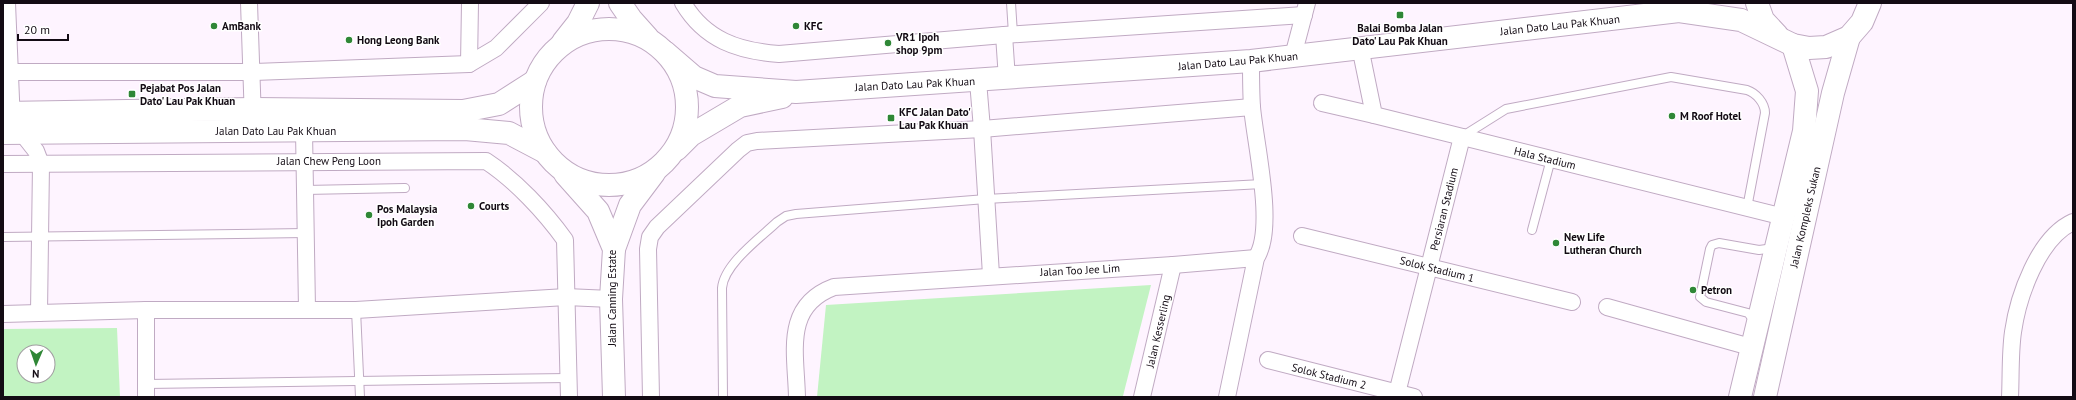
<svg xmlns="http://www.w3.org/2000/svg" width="2076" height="400" font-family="'PT Sans',sans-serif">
	<rect width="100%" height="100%" fill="#fef4ff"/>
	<g fill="#c2f3c2" fill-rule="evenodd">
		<path d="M 1151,285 L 1123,396 L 817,397 L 826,305 Z"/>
		<path d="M 117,328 L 120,397 L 3,397 L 3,329 ZM 24,352 L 48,352 L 48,376 L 24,376 Z"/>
	</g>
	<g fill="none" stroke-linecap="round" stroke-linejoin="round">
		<g stroke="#c0aac3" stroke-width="10">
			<g id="lane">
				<path d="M 1011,3 L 1013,34"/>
				<path d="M 1463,136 L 1506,109 L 1671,77 L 1747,90 C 1756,93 1765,103 1765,113 L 1747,208"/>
				<path d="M 305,190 L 405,188"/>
				<path d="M 1532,230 L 1551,159"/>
				<path d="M 3,237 L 305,233"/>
				<path d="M 356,310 L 360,397"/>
				<path d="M 1756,323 L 1748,313 L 1706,302 L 1700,297 L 1710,249 L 1712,245 L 1719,243 L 1759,250 L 1774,248"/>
				<path d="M 146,384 L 568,378"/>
				<path d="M 723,397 L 722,288 C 724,264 760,238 777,222 L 786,216 L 796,214 L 986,199 L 1262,184"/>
			</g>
		</g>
		<g stroke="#c0aac3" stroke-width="18">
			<g id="street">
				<path d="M 7,3 L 12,123"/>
				<path d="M 249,3 L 253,120"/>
				<path d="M 683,3 C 705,40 738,51 779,54 L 1004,35 L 1304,15"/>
				<path d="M 1004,35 L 1007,79"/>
				<path d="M 1360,47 L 1374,115 L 1784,217"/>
				<path d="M 1293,56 L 1307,3"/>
				<path d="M 469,64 L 470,3"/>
				<path d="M 3,72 L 251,72 L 469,64 L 496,48 L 541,3"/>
				<path d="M 978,81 L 982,129 L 991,275"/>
				<path d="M 1322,103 L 1374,115"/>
				<path d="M 294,129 L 304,131 L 307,309"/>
				<path d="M 21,132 L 36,151 L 41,164 L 39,313"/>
				<path d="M 3,164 L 486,161 C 515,180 545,212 565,240 L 569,397"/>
				<path d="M 1302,236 L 1572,302"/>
				<path d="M 1607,307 L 1754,348"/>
				<path d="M 146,310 L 146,397"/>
				<path d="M 3,314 L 146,310 L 356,310 L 566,297 L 611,299"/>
				<path d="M 1268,360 L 1414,397"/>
				<path d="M 651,397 L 648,249 L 650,237 L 657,227 L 738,150 L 747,143 L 757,141 L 982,129 L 1252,107"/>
				<path d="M 797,397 C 796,353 783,306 834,287 L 1173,265 L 1256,258"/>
				<path d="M 1142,397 L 1173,265"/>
				<path d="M 1227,397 L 1256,258 C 1276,229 1255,143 1252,107 C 1251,92 1251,77 1251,61"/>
				<path d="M 1396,397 L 1462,137"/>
				<path d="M 2010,397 C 2011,376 2010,353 2013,332 C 2018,297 2038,238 2073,222"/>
			</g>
		</g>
		<g stroke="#c0aac3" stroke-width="24">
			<g id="secondary">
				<path d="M 620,3 L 631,19 L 648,38"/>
				<path d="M 1757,3 L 1763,20 L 1777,35"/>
				<circle cx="609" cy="107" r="78"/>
				<path d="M 563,42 L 578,23 L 588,3"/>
				<path d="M 665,52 L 694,77 L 715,86 L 796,92 L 1251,61 L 1679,11 L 1741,20 L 1793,45 L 1809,48 L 1826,47 L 1849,37 L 1862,22 L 1870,3"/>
				<path d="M 3,113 L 252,109 L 463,111 L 499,104 L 535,81"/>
				<path d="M 3,133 L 465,129 L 509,133 L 545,152"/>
				<path d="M 677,149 L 691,135 L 740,106 L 782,97"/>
				<path d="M 565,174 L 598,211 L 614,249 L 611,299 L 614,397"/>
				<path d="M 614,249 L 630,205 L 654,173"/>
				<path d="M 1740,397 L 1804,131 L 1807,91 L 1793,45"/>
				<path d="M 1765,397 L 1833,93 L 1849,37"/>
			</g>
		</g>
		<use href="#lane" stroke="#fff" stroke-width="8"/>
		<use href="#street" stroke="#fff" stroke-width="16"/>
		<use href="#secondary" stroke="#fff" stroke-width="22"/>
	</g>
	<g fill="#2f8736" stroke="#fff" stroke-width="1.5">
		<rect x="1396" y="11" width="8" height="8" rx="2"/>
		<circle cx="214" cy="26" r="4"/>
		<circle cx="796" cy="26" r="4"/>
		<circle cx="349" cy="40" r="4"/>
		<circle cx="888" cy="43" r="4"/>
		<rect x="128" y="90" width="8" height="8" rx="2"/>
		<circle cx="1672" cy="116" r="4"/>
		<rect x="887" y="114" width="8" height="8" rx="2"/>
		<circle cx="471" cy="206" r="4"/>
		<circle cx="369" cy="215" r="4"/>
		<circle cx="1556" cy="243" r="4"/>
		<circle cx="1693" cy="290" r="4"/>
	</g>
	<g text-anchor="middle" stroke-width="3" stroke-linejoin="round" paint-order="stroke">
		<g font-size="11" fill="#130b14" stroke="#fff">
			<text transform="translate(1560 25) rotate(-6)" y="4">Jalan Dato Lau Pak Khuan</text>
			<text transform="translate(1238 61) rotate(-5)" y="4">Jalan Dato Lau Pak Khuan</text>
			<text transform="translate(915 84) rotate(-3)" y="4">Jalan Dato Lau Pak Khuan</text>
			<text x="276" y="135">Jalan Dato Lau Pak Khuan</text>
			<text transform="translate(1545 158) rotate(14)" y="4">Hala Stadium</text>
			<text x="329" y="165">Jalan Chew Peng Loon</text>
			<text transform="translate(1444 209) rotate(-76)" y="4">Persiaran Stadium</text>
			<text transform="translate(1805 217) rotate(-77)" y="4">Jalan Kompleks Sukan</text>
			<text transform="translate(1437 269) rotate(14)" y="4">Solok Stadium 1</text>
			<text transform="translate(1080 270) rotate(-3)" y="4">Jalan Too Jee Lim</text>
			<text transform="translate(612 298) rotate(-90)" y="4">Jalan Canning Estate</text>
			<text transform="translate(1158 331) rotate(-77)" y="4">Jalan Kesserling</text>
			<text transform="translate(1329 376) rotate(14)" y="4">Solok Stadium 2</text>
		</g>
		<g font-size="11" font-weight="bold" fill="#130b14" stroke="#fff" text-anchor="start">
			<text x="222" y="30">AmBank</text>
			<text x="804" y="30">KFC</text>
			<text x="1400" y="32" text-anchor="middle">Balai Bomba Jalan<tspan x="1400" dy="13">Dato' Lau Pak Khuan</tspan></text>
			<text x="896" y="41">VR1 Ipoh<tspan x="896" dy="13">shop 9pm</tspan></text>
			<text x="357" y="44">Hong Leong Bank</text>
			<text x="140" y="92">Pejabat Pos Jalan<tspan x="140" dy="13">Dato' Lau Pak Khuan</tspan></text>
			<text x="899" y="116">KFC Jalan Dato'<tspan x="899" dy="13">Lau Pak Khuan</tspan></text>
			<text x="1680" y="120">M Roof Hotel</text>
			<text x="479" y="210">Courts</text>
			<text x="377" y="213">Pos Malaysia<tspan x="377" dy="13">Ipoh Garden</tspan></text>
			<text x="1564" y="241">New Life<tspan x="1564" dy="13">Lutheran Church</tspan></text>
			<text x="1701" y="294">Petron</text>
		</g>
	</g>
	<rect width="2076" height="400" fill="none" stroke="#130b14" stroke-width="8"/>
	<g transform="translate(36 364) rotate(182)"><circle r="19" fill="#ffffff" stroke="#a19da1"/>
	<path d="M0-3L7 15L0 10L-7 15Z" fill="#2f8736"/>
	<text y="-6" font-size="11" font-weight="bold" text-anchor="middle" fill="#130b14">N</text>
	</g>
	<path d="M18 34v6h50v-6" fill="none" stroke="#130b14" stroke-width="2"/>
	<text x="24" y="34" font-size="12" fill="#130b14" stroke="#ffffff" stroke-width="3" paint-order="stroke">20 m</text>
</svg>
